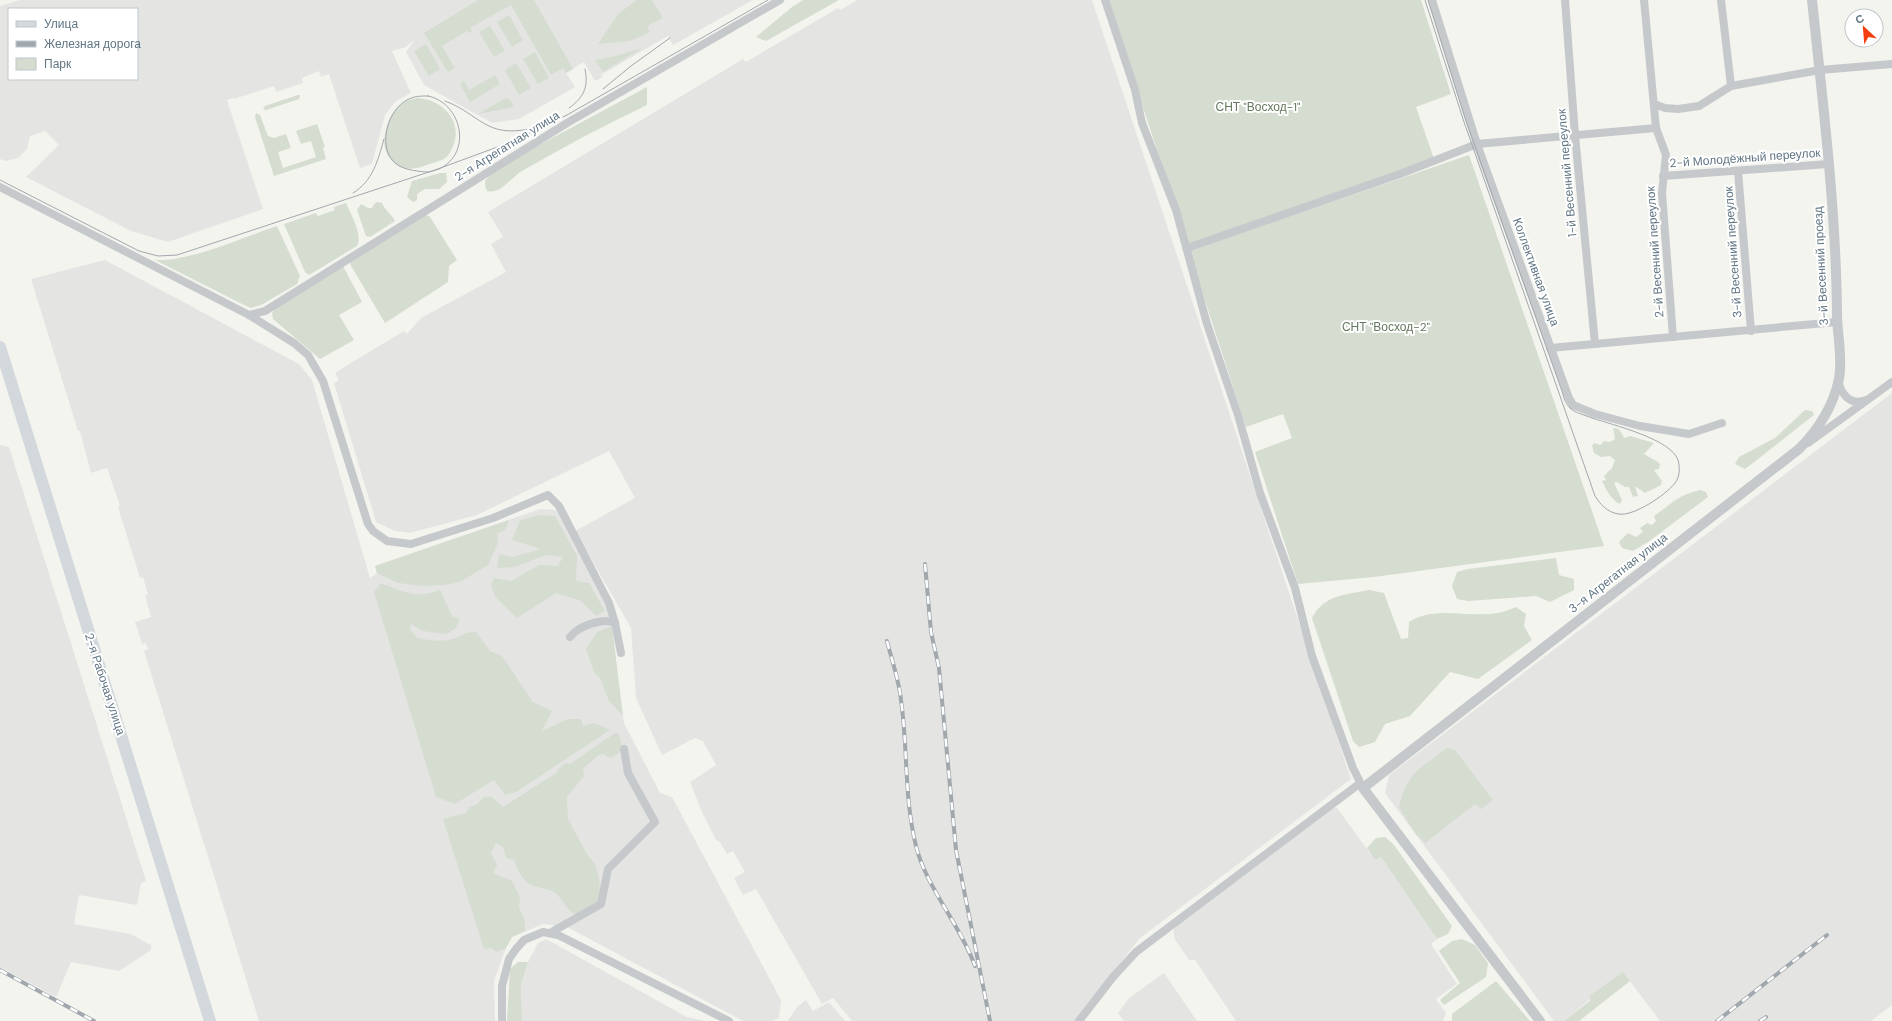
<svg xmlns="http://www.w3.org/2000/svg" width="1892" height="1021" font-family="'DM Sans',sans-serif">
	<rect width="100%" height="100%" fill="#f4f4ef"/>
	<g fill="#e4e5e3" fill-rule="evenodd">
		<path d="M 20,0 L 753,0 L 673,45 L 668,36 L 601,75 L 603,77 L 595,81 L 584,62 L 566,73 L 575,87 L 519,119 L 492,123 L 424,85 L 406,52 L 415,39 L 406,47 L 392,51 L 411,93 L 396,101 L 385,115 L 372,164 L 360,168 L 329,74 L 321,77 L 319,71 L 302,78 L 303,83 L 276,92 L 274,86 L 234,99 L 233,98 L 227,100 L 263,209 L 168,242 L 131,231 L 26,177 L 59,145 L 45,131 L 30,136 L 27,149 L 18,158 L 6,161 L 0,159 L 0,6 ZM 9,9 L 137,9 L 137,79 L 9,79 Z"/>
		<path d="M 857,0 L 1092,0 L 1351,779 L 1140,938 L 1075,1021 L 852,1021 L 833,998 L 822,1004 L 756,889 L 743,895 L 734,878 L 745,872 L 733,851 L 727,854 L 720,842 L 716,840 L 702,812 L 690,782 L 716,765 L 703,741 L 695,738 L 662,755 L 636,698 L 631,628 L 575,531 L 635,498 L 609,451 L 477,515 L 410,533 L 395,531 L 376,522 L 334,383 L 339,380 L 335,373 L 349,364 L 404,331 L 407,334 L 421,318 L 506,272 L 491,244 L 503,237 L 488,212 L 743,59 L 746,62 L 838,8 L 840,10 Z"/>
		<path d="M 105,260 L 299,364 L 312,380 L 370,578 L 377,573 L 375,566 L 540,509 L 558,510 L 607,603 L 624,723 L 660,793 L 672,797 L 781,1000 L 779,1018 L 772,1021 L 743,1021 L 569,928 L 543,924 L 512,937 L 506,948 L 494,981 L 495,1021 L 259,1021 L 144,651 L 148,649 L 146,643 L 142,644 L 135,622 L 151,617 L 145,595 L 148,594 L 143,577 L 140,578 L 118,507 L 120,506 L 107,468 L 91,473 L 80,431 L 78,431 L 31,279 Z"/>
		<path d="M 1892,393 L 1892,1005 L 1871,1021 L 1660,1021 L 1623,972 L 1564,1021 L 1554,1021 L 1385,793 L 1389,775 Z"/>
		<path d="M 0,445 L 9,447 L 146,881 L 141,883 L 137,905 L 79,895 L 74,924 L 131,934 L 151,945 L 151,950 L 119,971 L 71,962 L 56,997 L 0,967 Z"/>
		<path d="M 1334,808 L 1337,808 L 1375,860 L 1381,857 L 1437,939 L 1431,944 L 1457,984 L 1436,999 L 1446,1013 L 1443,1021 L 1236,1021 L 1195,960 L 1189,960 L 1174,938 L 1174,927 Z"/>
		<path d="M 546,939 L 687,1017 L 707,1021 L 522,1021 L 521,985 L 528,962 L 538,943 Z"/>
		<path d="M 1164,973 L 1197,1021 L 1124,1021 L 1118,1013 L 1129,998 Z"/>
		<path d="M 806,1000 L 813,1011 L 829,1002 L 845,1021 L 788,1021 L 797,1007 Z"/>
	</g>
	<g fill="#d5dcd0">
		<path d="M 478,0 L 534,0 L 573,69 L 566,73 L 563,68 L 551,75 L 511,5 L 470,28 L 472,31 L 469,33 L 467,31 L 442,46 L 455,68 L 448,72 L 424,33 Z"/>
		<path d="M 637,0 L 652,0 L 663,18 L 647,26 L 650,32 L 630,41 L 598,44 L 618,14 Z"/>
		<path d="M 803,0 L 839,0 L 766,41 L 756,37 L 792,7 Z"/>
		<path d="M 1108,0 L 1421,0 L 1451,94 L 1416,107 L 1434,159 L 1188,245 Z"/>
		<path d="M 509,15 L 523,40 L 512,47 L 497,22 Z"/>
		<path d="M 490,26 L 505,51 L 494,57 L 479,32 Z"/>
		<path d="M 426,44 L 440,69 L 429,76 L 414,51 Z"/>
		<path d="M 642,48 L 603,72 L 595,60 L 612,57 Z"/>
		<path d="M 535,52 L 549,78 L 538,84 L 523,59 Z"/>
		<path d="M 516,63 L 531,88 L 519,95 L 505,70 Z"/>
		<path d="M 495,75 L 500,84 L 470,102 L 460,84 L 464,81 L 469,90 Z"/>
		<path d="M 647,87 L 647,105 C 605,125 563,147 522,171 C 511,177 501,195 487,191 L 485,186 L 485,181 L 490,175 L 515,158 Z"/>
		<path d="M 298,95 L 300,95 L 299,99 L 266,110 L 263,109 L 265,106 Z"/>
		<path d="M 418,98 C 447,100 467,128 449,154 C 445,160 439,161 433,163 C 416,169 402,174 389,157 C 379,144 387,116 399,106 C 404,101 411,99 418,98 Z"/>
		<path d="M 506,98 L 510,100 L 514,107 L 478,114 Z"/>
		<path d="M 256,113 L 260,115 L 268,136 L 274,138 L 286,134 L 291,148 L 278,152 L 283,168 L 316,157 L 311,141 L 301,144 L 296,131 L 317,124 L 325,147 L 323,148 L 326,159 L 274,176 L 255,117 Z"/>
		<path d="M 1469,155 L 1604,546 L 1374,577 L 1298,584 L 1255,452 L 1292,438 L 1283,414 L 1246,427 L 1189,251 Z"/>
		<path d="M 440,173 L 446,173 L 447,182 L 439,189 L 425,189 L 417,194 L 417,200 L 413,202 L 407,197 L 412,181 Z"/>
		<path d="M 377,202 L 382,203 C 385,211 391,213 395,221 L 370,237 L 366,236 L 357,210 L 361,204 L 368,208 L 372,208 L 374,204 Z"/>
		<path d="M 346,203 C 351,215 363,234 357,246 L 309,275 L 305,272 L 284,224 L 316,213 L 318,216 L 335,210 L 334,207 Z"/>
		<path d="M 424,214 L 430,217 L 457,260 L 449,266 L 448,282 L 385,323 L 350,264 L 351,261 Z"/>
		<path d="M 277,226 L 300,276 L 297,284 L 261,305 L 251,308 L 242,304 L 155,260 C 189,262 243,237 277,226 Z"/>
		<path d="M 343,266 L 362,302 L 339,315 L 354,340 L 320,359 L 273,319 L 272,313 L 275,309 Z"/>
		<path d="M 1805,410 L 1812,411 L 1814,415 L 1753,463 L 1745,469 L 1735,464 L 1739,457 L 1775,438 Z"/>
		<path d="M 1613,428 C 1620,428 1621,432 1624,438 L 1630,436 L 1654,443 L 1644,454 C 1650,458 1655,459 1660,464 L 1659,469 L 1654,470 L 1662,481 L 1661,485 L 1645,493 L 1635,486 L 1638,496 L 1633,497 L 1629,487 L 1625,487 L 1617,482 L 1614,483 L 1622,500 L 1620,504 C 1611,500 1606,489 1602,481 L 1606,480 L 1604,476 L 1612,468 L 1615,460 L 1610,456 L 1601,457 L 1594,453 L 1592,446 L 1594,443 L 1601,445 L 1604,441 L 1610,442 L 1615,439 Z"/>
		<path d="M 1700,490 L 1706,492 L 1708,497 L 1648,542 L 1633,551 L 1622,548 L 1619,542 L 1628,533 L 1636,537 L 1643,532 L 1640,528 L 1647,523 L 1652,525 L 1656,521 L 1654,516 C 1673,503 1676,496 1700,490 Z"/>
		<path d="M 540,515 L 555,516 L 577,556 L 576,581 L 589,583 L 605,611 L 596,616 L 581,601 L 556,593 L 517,618 L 496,598 L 491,585 L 494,578 L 511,581 L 539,565 L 558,566 L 563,557 L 546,555 L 515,567 L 497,568 L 499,554 L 512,557 L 541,549 L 512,540 L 520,520 Z"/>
		<path d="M 509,520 L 505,530 L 497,534 L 498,543 L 488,565 L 460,582 L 445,585 L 423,586 L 398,583 L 377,573 L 375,566 Z"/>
		<path d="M 1556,558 L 1559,575 L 1574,579 L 1574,590 L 1550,602 L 1536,596 L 1468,601 L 1457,599 L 1452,586 L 1457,572 L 1468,569 Z"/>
		<path d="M 381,583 C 404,592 415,599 440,590 L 452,616 L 460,619 L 456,628 L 447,634 L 422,631 L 411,624 L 410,629 L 417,638 C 429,640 444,643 455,638 C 464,635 464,632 476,632 L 490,651 L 502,656 L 533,702 L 552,711 L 542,731 L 568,719 L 581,719 L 583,726 L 594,723 L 610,730 L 516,792 L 505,795 L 494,780 L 455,804 L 436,797 L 374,592 Z"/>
		<path d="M 1369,590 L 1384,593 L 1401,639 L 1408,638 L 1409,622 C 1435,605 1468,618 1498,613 C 1504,612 1510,609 1516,607 L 1526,614 L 1524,626 L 1532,640 L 1478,679 L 1450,672 L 1410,716 L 1385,724 L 1375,742 L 1359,747 L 1353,741 L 1312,618 C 1325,594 1345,595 1369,590 Z"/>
		<path d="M 612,626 L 623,716 L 609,701 L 600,678 L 594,672 L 586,649 L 597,632 Z"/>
		<path d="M 615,733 L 619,734 L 622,746 L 619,753 L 610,758 L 603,754 L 597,756 L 583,769 L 584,776 L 567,797 L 568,819 L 587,854 L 595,864 L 599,877 L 600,894 L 598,902 L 576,915 C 565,910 563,897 552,891 C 548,889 541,888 537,887 C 523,884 519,872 514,860 L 506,858 L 503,847 L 496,843 L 491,853 L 497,865 L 493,873 L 512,881 L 520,897 L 519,908 L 525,921 L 525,931 L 512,937 L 506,948 L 497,952 L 491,948 L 484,949 L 443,819 L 466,813 L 469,807 L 476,805 L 484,797 L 492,797 L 503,807 L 556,773 L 559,768 L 566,763 L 570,764 Z"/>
		<path d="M 1447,748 L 1455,750 L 1493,800 L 1481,809 L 1475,804 L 1425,843 L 1415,833 L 1399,807 C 1407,772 1421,768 1447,748 Z"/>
		<path d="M 1385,837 L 1394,845 L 1452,926 L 1448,934 L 1437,939 L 1381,857 L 1375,860 L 1367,848 L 1376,838 Z"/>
		<path d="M 1462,939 L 1475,945 L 1488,963 L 1486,977 L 1444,1005 L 1440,1000 L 1460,983 L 1439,951 L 1452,941 Z"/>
		<path d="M 518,962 L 528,962 L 521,985 L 522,1021 L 507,1021 L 510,969 Z"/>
		<path d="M 1623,972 L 1630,981 L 1579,1021 L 1564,1021 L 1591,1000 L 1589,996 Z"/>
		<path d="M 1496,981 L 1530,1021 L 1452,1021 L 1452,1014 Z"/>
	</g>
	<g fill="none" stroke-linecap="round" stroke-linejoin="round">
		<g stroke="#c6c9cc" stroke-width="8">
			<path d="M 1105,0 L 1135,90 L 1142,123 L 1176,210 L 1207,324 L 1238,415 L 1260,493 L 1295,588 L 1312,656 L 1353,768 L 1363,788"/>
			<path d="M 1432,0 L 1477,144 L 1569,398 L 1573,405 L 1595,414 L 1640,426 L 1689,434 L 1722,423"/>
			<path d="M 1565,0 L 1575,135 L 1595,344"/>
			<path d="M 1644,0 L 1656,128 L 1666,155 L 1662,193 L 1673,337"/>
			<path d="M 1721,0 L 1731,86"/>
			<path d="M 1654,104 L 1665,108 L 1678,109 L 1699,106 L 1731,86 L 1820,70 L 1892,64"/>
			<path d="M 1738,171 L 1751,331"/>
			<path d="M 1663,176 L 1828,164"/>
			<path d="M 0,187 L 249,315 L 294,343 L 308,355 L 323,381 L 368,524 L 373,531 L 387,541 L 411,544 L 493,518 L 548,495 L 559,506 L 609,603 L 615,623 L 621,653"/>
			<path d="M 1187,248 L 1400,174 L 1477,144 L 1656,128"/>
			<path d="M 249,315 L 265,311 L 567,123 L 780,0"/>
			<path d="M 1550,348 L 1837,322"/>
			<path d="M 1838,381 C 1842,395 1850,406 1866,400"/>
			<path d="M 1808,443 L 1892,382"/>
			<path d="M 570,637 C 578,626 604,617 615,623"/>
			<path d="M 550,933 L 601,904 L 608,869 L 655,822 L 628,773 L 624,749"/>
			<path d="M 502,1021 L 502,986 L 509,959 L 516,949 L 524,940 L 543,932 L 558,935 L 729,1021"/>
			<path d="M 1079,1021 L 1113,977 L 1136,952 L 1359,784"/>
		</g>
		<path stroke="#c6c9cc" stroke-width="10" d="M 1540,1021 L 1363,788 L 1799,449 C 1819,429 1833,407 1839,379 C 1843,357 1837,335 1837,313 C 1836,209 1823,104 1812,0"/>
		<path stroke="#d2d8dc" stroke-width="12" d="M 0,347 L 210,1021"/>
		<g stroke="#a1a8ad" stroke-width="1">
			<path d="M 1425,0 L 1463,119 L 1595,496 C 1600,504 1607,512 1618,514 C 1633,517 1666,495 1675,483 C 1680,477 1680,467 1678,460 C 1671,439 1613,425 1592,418 C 1585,415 1575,413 1570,408 C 1566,404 1564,399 1563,394 L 1465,118 L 1428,0"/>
			<path d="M 603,89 L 631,66 L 670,38"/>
			<path d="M 428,96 C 462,103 473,153 439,169 C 435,170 431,172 427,172 C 416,171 401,170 393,161 C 378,144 388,110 407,100 C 414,96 420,96 428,96 Z"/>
			<path d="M 445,101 C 480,114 485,138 529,129"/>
			<path d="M 569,108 C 583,98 589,88 585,69"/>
			<path d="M 0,180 L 139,251 L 158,256 L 177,255 L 435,170 L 511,142 L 567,115 L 768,0"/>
			<path d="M 353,193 C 373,181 378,160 384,139"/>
		</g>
		<g stroke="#a1a8ad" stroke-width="4">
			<g id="rail">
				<path d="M 925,564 L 931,632 L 939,668 L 956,850 L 990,1021"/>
				<path d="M 887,641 C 892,661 899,680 901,700 C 908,749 904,798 916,846 C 926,887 961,926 975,966"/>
				<path d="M 0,970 L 94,1021"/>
				<path d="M 1717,1021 L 1827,935"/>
				<path d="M 1760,1021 L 1766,1017"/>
			</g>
		</g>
		<use href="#rail" stroke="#fff" stroke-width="2.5" stroke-dasharray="8" stroke-linecap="butt"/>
	</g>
	<g text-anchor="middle" stroke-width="4" stroke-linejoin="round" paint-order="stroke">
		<g font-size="12" fill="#657a5f" stroke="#fff">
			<text x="1258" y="111">СНТ "Восход-1"</text>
			<text x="1386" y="331">СНТ "Восход-2"</text>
		</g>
		<g font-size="12" fill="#607583" stroke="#fff">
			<text transform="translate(507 146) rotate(-32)" y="4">2-я Агрегатная улица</text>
			<text transform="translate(1745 158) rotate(-4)" y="4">2-й Молодёжный переулок</text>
			<text transform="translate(1567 173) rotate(-95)" y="4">1-й Весенний переулок</text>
			<text transform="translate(1655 252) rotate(-94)" y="4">2-й Весенний переулок</text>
			<text transform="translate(1733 252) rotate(-94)" y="4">3-й Весенний переулок</text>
			<text transform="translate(1821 266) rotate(-93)" y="4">3-й Весенний проезд</text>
			<text transform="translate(1536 272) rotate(70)" y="4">Коллективная улица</text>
			<text transform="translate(1618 573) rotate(-38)" y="4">3-я Агрегатная улица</text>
			<text transform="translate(105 684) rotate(72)" y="4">2-я Рабочая улица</text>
		</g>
	</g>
	<rect x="8" y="8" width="130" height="72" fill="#ffffff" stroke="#bfc8cd"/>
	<rect x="16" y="21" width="20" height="6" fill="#d2d8dc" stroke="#bfc8cd"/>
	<text x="44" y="28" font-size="12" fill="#607583">Улица</text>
	<rect x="16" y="41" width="20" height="6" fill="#a1a8ad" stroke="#bfc8cd"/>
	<text x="44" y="48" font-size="12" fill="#607583">Железная дорога</text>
	<rect x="16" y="58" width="20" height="12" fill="#d5dcd0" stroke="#bfc8cd"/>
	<text x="44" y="68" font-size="12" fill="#607583">Парк</text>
	<g transform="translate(1864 28) rotate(334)"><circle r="19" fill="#ffffff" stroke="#bfc8cd"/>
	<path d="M0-3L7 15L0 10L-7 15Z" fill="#f43e0f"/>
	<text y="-6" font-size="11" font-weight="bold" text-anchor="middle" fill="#607583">С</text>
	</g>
</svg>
